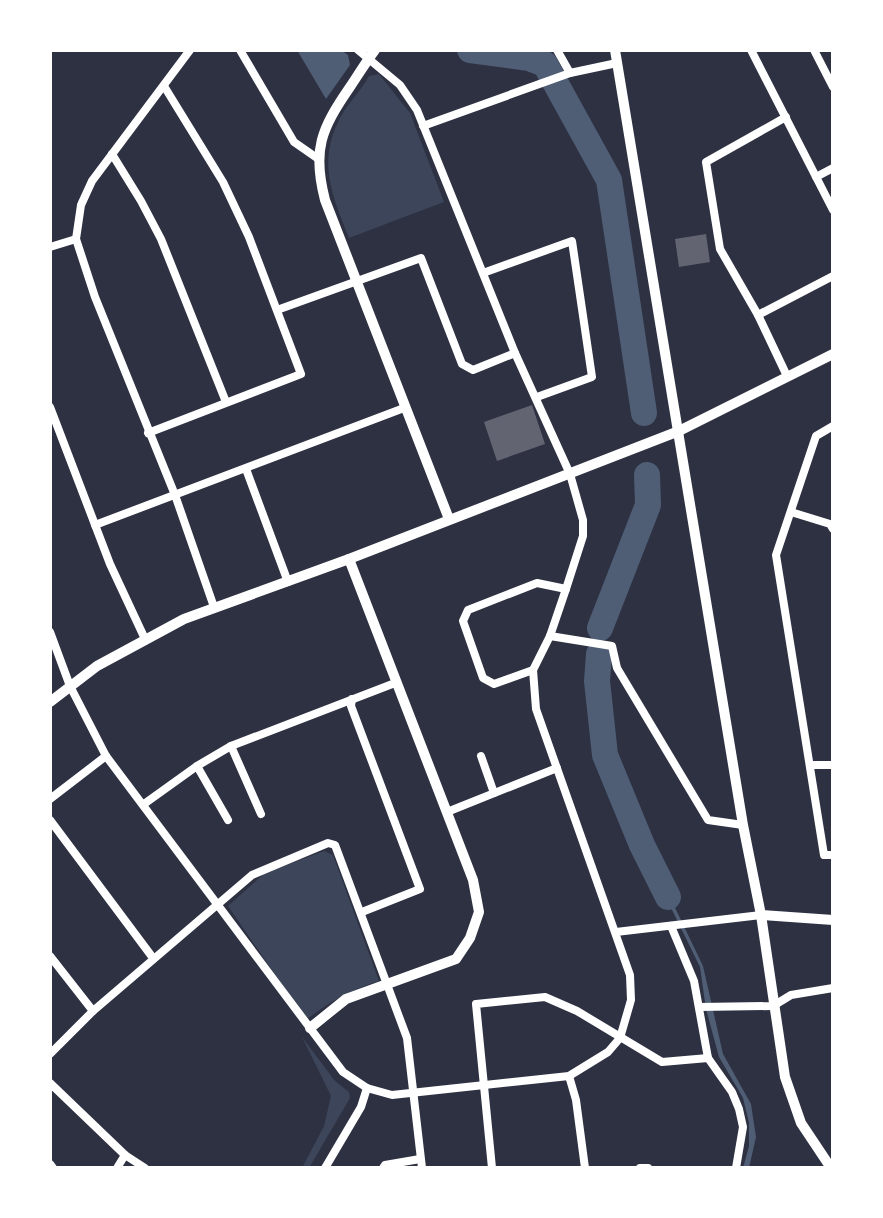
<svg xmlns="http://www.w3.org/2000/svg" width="883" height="1218" font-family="'Roboto Serif',serif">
	<rect width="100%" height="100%" fill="#2d3142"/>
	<g fill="#3c4559">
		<path d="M 379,74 L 410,113 L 444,202 L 349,238 C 332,195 317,162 340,118 C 348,103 361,91 369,76 Z"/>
		<path d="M 324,851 L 333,855 L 379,981 C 351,990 330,1001 306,1020 L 228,906 L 265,873 Z"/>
		<path d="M 302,1037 L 335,1081 L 349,1092 L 350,1098 L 309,1168 L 302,1168 L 324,1126 L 331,1096 Z"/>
	</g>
	<g fill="#4f5d75">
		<path d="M 297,50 L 341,50 L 348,55 L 350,65 L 326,99 Z"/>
		<path d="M 655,866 L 703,966 L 723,1054 L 751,1104 L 756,1137 L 749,1168 L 743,1168 L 749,1146 L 749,1123 L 743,1098 L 719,1057 L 706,1009 L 700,967 L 651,867 Z"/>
	</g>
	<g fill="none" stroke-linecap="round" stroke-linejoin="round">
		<g stroke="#4f5d75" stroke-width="26">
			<path d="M 470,50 L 529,58 L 545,64 L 609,180 L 644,413"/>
			<path d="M 600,628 L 648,505 L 647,475"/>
			<path d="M 599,654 L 597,681 L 605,755 L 642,845 L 668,897"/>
		</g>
	</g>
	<g fill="#626471">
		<path d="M 706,234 L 710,262 L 679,267 L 675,239 Z"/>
		<path d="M 532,405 L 545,444 L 497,461 L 484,422 Z"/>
	</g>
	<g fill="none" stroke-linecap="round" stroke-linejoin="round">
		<g stroke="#fff" stroke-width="8">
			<path d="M 190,50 L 92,181 L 81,205 L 76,239 L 95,297 L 175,495 L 214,607"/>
			<path d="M 240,50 L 294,142 L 317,158"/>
			<path d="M 557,50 L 570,73"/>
			<path d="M 751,50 L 833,210"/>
			<path d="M 814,50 L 833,87"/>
			<path d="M 786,117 L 706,162 L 720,249 L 758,315 L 833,276"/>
			<path d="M 423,126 L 570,73 L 617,63"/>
			<path d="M 112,154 L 141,201 L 161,239 L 226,402"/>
			<path d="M 816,177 L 833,168"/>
			<path d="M 50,247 L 76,239"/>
			<path d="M 483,273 L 572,241 L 592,377 L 537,397"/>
			<path d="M 277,310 L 421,258 L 462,364 L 473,370 L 515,353"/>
			<path d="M 758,315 L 787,376"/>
			<path d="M 50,407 L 110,564 L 145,639"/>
			<path d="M 833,426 L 816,436 L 776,555 L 824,855 L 833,855"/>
			<path d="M 148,433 L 301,374 L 249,237 L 223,182 L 164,86"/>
			<path d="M 246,469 L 288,582"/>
			<path d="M 791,512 L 830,524 L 833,529"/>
			<path d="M 95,525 L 404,408"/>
			<path d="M 50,632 L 70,686 L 106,756 L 343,1072 L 367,1088 L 392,1095 L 569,1076 L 608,1052 L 620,1038 L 631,1000 L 630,975 L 536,709 L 533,670 L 550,636 L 566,589 L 583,536 L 583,520 L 570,474 L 515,353 L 417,110 L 400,85 L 358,50"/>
			<path d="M 550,636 L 612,646 L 617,668 L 708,820 L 743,825"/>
			<path d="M 533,670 L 494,684 L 483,678 L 463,621 L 468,610 L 537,583 L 566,589"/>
			<path d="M 352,699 L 351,706 L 420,889 L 362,912"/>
			<path d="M 231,746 L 261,814"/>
			<path d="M 481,756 L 494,793"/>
			<path d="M 810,765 L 833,765"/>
			<path d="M 197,766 L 228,820"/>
			<path d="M 50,799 L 106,756"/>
			<path d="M 144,804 L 197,766 L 231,746 L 395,683"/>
			<path d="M 447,812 L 557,768"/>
			<path d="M 50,820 L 153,958"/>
			<path d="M 671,926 L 694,981 L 708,1058 L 732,1092 L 739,1109 L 743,1127 L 736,1168"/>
			<path d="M 616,932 L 761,915"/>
			<path d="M 50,956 L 93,1011"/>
			<path d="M 699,1007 L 773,1006 L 791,995 L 833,988"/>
			<path d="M 50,1054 L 93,1011 L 252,875 L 328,843 L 335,845 L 407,1038 L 422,1168"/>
			<path d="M 569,1076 L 576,1100 L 585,1168"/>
			<path d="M 50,1083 L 125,1155 L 145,1168"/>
			<path d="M 50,1164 L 53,1168"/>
			<path d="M 117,1168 L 125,1155"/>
			<path d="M 325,1168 L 361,1107 L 367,1088"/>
			<path d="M 383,1168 L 385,1165 L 420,1159"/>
			<path d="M 492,1168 L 476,1004 L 545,997 L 577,1011 L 662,1062 L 708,1058"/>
			<path d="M 640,1168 L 648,1168"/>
		</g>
		<g stroke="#fff" stroke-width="10">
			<path d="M 375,50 C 366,62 358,75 350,87 C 321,129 312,150 325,200 L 449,519"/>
			<path d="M 615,50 L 743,825 L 761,915 L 785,1077 L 801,1123 L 831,1168"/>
			<path d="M 50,702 L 97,666 L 184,619 L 349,559 L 679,431 L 833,354"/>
			<path d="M 761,915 L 833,920"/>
			<path d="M 310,1028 L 346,999 L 456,959 L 470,938 L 479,912 L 473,880 L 349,559"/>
		</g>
	</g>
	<rect width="883" height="1218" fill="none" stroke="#ffffff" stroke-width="104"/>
</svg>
